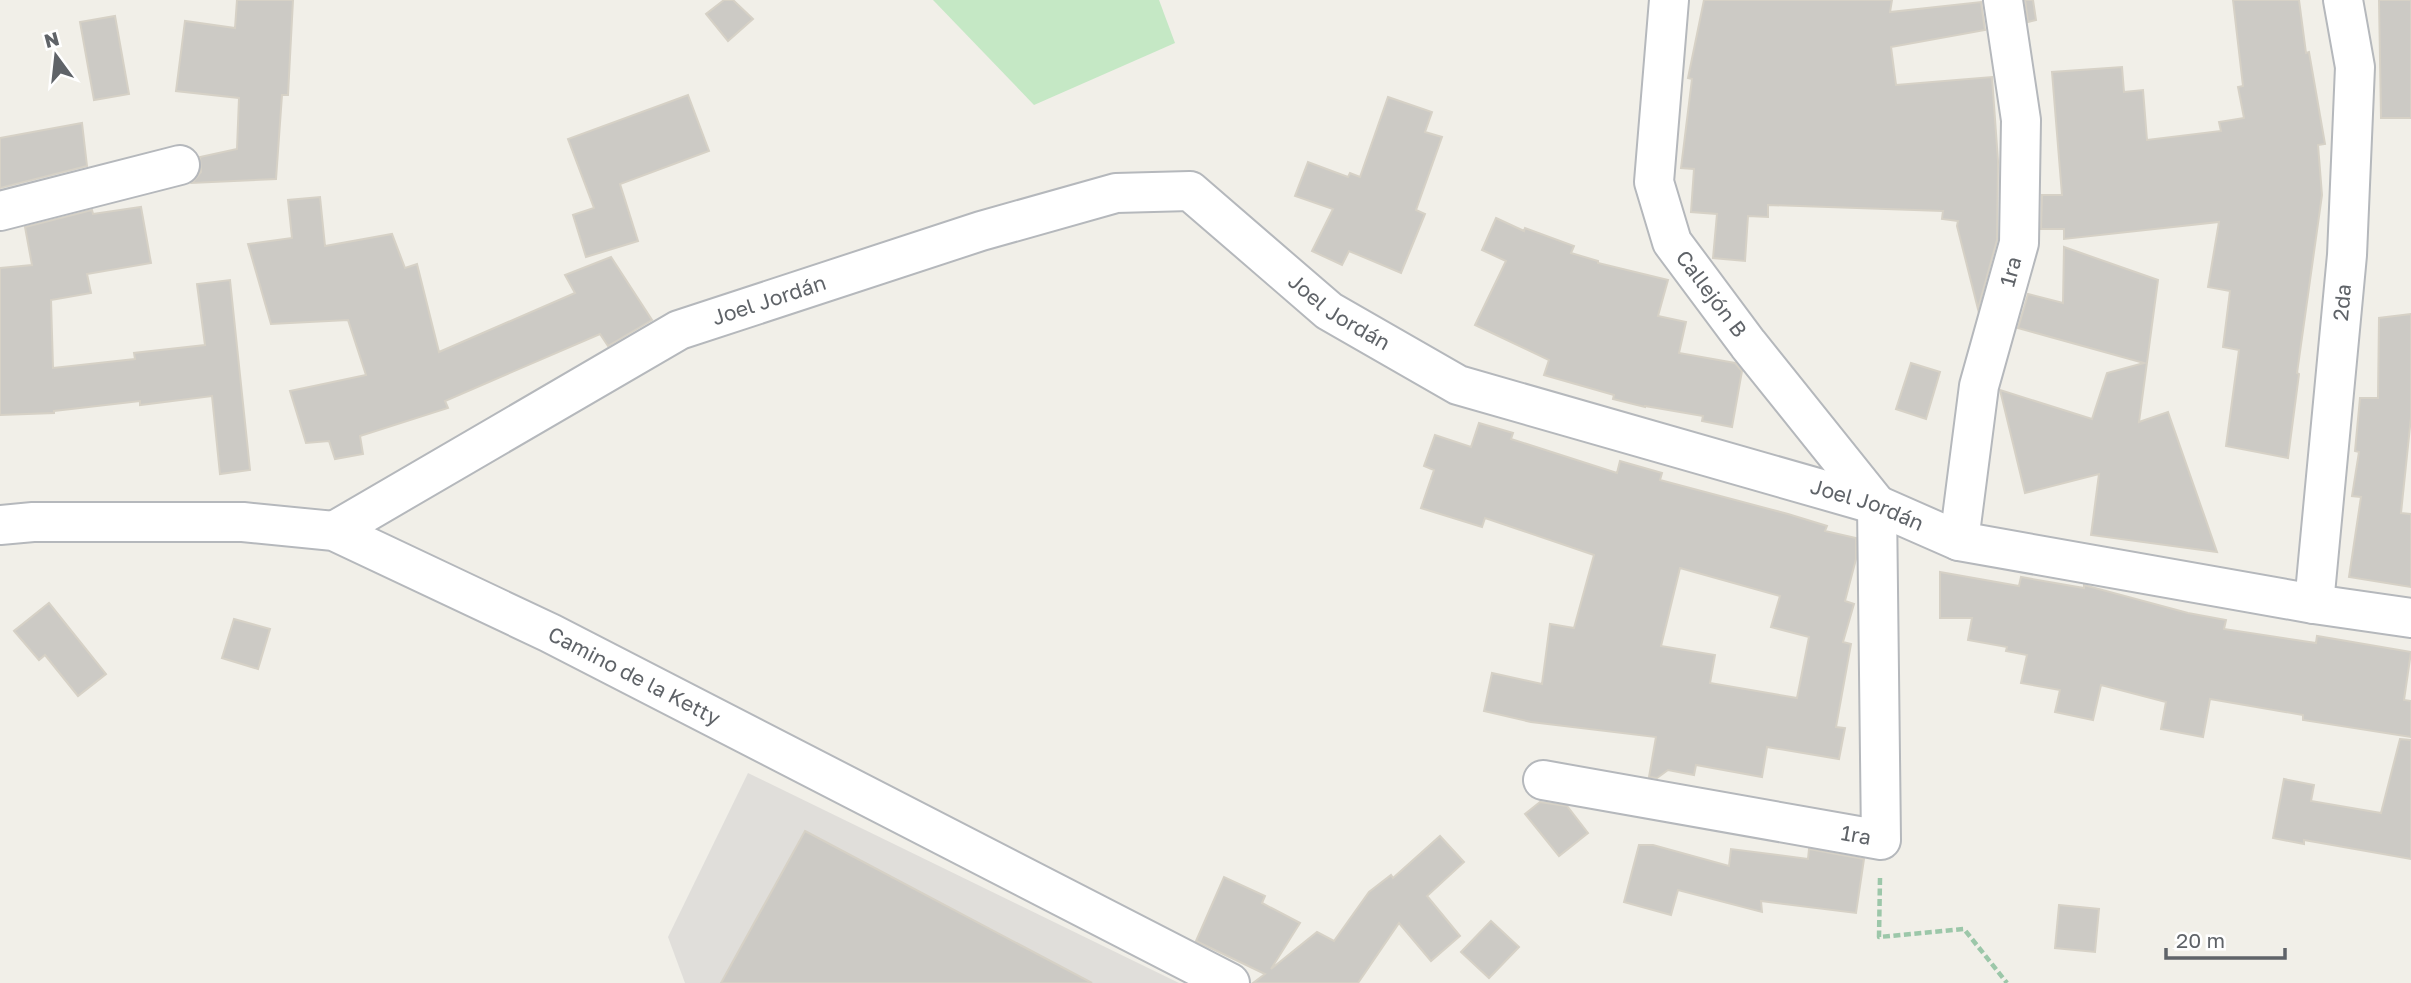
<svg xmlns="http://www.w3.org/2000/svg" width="2411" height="983" font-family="'Golos Text',sans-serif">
	<rect width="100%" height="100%" fill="#f1efe8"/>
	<path fill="#e0deda" d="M 748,773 L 1179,983 L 685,983 L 668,937 Z"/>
	<path fill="#c5e8c5" d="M 933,0 L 1159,0 L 1175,43 L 1034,105 Z"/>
	<g fill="#cccac5" stroke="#d6d1c6" stroke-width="2" fill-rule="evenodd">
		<path d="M 237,0 L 293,0 L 288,95 L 282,95 L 276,179 L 192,183 L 201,172 L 200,157 L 237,149 L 239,98 L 176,91 L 185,21 L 235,28 Z"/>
		<path d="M 724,0 L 733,0 L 753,19 L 728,41 L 706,14 Z"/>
		<path d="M 1704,0 L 1892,0 L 1890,12 L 1981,2 L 1985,30 L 1891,47 L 1896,85 L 1992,77 L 1998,161 L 1997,240 L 1978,309 L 1957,226 L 1958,221 L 1942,219 L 1943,211 L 1768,205 L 1768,217 L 1748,216 L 1745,261 L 1713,258 L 1717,214 L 1691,212 L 1694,169 L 1681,168 L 1692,79 L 1688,78 Z"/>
		<path d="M 2025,0 L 2033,0 L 2036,20 L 2028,22 Z"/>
		<path d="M 2233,0 L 2299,0 L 2306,53 L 2309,52 L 2325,144 L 2318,145 L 2322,195 L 2297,373 L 2299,374 L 2288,458 L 2226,446 L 2239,350 L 2223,347 L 2230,291 L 2208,287 L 2219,222 L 2064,239 L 2064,229 L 2041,229 L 2042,195 L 2062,195 L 2052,72 L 2122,67 L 2124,92 L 2143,90 L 2147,140 L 2221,131 L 2219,122 L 2244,118 L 2238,87 L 2243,86 Z"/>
		<path d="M 2379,0 L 2411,0 L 2411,118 L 2381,118 Z"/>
		<path d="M 115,16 L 129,94 L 94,100 L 80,22 Z"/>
		<path d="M 688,95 L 709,151 L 620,184 L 638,241 L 586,257 L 573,215 L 594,208 L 568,139 Z"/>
		<path d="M 1388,97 L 1432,112 L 1425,132 L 1442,137 L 1416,210 L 1425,214 L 1401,273 L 1349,251 L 1342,265 L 1312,251 L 1333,209 L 1295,196 L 1308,162 L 1348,177 L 1350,173 L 1360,177 Z"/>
		<path d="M 82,123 L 87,166 L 0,188 L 0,138 Z"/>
		<path d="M 320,197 L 325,246 L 392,234 L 405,268 L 417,264 L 439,352 L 575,293 L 565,275 L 611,257 L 652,320 L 608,346 L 600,334 L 445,401 L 448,408 L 360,436 L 363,454 L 335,459 L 329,441 L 306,443 L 290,391 L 366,375 L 348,320 L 271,324 L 248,244 L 292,238 L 288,200 Z"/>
		<path d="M 141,207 L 151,263 L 87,274 L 91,293 L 51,300 L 53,368 L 135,359 L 134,353 L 205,345 L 197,284 L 230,280 L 250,470 L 220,474 L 212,396 L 140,405 L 140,401 L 54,411 L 54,413 L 0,415 L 0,268 L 32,265 L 25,227 L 92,210 L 93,214 Z"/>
		<path d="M 1496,218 L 1524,231 L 1525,228 L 1574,246 L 1571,253 L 1598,261 L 1598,263 L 1668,280 L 1658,316 L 1686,322 L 1679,353 L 1735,363 L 1742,371 L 1732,427 L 1702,421 L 1703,416 L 1645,406 L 1645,407 L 1613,399 L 1614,395 L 1544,375 L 1549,360 L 1475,325 L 1506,261 L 1482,250 Z"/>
		<path d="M 2064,247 L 2158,280 L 2139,422 L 2168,412 L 2217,552 L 2091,535 L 2099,474 L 2025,493 L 2000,390 L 2092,419 L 2107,373 L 2144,363 L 2018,328 L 2028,294 L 2063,303 Z"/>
		<path d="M 2411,314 L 2411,417 L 2401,513 L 2411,514 L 2411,587 L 2349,577 L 2361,497 L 2352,496 L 2359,452 L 2355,451 L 2360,398 L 2378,398 L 2379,318 Z"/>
		<path d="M 1911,363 L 1940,372 L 1926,419 L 1896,409 Z"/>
		<path d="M 1479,423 L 1513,433 L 1511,439 L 1617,473 L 1620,461 L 1662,473 L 1660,480 L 1788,514 L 1827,526 L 1825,531 L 1856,538 L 1856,559 L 1845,601 L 1854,604 L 1843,642 L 1851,644 L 1836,727 L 1845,728 L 1839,759 L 1767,747 L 1762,777 L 1696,765 L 1694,775 L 1668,770 L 1657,778 L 1649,777 L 1656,737 L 1531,722 L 1484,711 L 1492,673 L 1542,684 L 1550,624 L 1574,628 L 1594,555 L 1485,518 L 1482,527 L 1421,508 L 1434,470 L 1424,466 L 1435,435 L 1471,447 ZM 1680,568 L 1780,596 L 1771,627 L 1809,637 L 1797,698 L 1710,683 L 1715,655 L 1661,646 Z"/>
		<path d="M 1940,572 L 2019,586 L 2021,577 L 2084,588 L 2084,585 L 2188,613 L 2226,620 L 2224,629 L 2316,643 L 2317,636 L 2411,652 L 2404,700 L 2411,701 L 2411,737 L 2303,720 L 2303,715 L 2210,699 L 2203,737 L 2161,729 L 2166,702 L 2101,685 L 2093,720 L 2055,712 L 2060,690 L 2021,683 L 2027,655 L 2006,651 L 2007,647 L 1968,640 L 1972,618 L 1940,618 Z"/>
		<path d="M 49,603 L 106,674 L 78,696 L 45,655 L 39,660 L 14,631 Z"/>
		<path d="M 234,619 L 270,629 L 258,669 L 222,658 Z"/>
		<path d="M 2400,739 L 2411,740 L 2411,859 L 2304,840 L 2304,844 L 2273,838 L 2284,779 L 2314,785 L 2311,801 L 2381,813 Z"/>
		<path d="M 1540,802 L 1567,806 L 1588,833 L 1559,856 L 1525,814 Z"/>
		<path d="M 805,831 L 1092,983 L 721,983 Z"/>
		<path d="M 1440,836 L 1464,862 L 1427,896 L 1460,936 L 1431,961 L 1399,923 L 1358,983 L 1253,983 L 1265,974 L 1196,941 L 1224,877 L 1265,896 L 1262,903 L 1300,923 L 1271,969 L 1317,932 L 1334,941 L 1369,892 L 1391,875 L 1393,878 Z"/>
		<path d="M 1639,845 L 1653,845 L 1729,866 L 1731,849 L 1808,859 L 1809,849 L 1864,859 L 1856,913 L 1761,901 L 1762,912 L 1678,890 L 1671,915 L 1624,902 Z"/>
		<path d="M 2059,905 L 2099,909 L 2095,952 L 2055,948 Z"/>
		<path d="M 1491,921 L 1519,947 L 1489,978 L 1461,952 Z"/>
	</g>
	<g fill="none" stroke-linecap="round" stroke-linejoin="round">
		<g stroke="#b5b8bc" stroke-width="42">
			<g id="street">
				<path d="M 0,211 L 180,165"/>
				<path id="s1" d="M 0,525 L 33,522 L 243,522 L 334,531 L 550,633 L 1230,983"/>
				<path id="s2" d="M 334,531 L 679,330 L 981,231 L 1116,193 L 1190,191 L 1329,311 L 1458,385 L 1877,505 L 1959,541 L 2314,604 L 2411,618"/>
				<path id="s3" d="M 1959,541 L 1979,386 L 2019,243 L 2021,120 L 2003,0"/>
				<path id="s4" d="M 2314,604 L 2347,255 L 2355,67 L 2343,0"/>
				<path id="s5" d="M 1543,780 L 1881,840 L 1877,505 L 1748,344 L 1672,242 L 1654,182 L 1669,0"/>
			</g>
		</g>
		<path stroke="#9cc7a9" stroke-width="4.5" stroke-dasharray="7 3.5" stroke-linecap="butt" d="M 1880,878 L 1879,937 L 1964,929 L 2007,983"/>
		<use href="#street" stroke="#fff" stroke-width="38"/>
	</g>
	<g text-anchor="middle" stroke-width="5" stroke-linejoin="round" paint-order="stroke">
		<g font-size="21" fill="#5f6368" stroke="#fff">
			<text dy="7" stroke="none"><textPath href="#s3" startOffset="275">1ra</textPath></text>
			<text transform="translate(1711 294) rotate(53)" y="7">Callejón B</text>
			<text dy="7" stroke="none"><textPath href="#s2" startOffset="494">Joel Jordán</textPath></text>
			<text dy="7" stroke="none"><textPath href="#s4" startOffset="303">2da</textPath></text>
			<text dy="7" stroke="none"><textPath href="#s2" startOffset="1124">Joel Jordán</textPath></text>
			<text dy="7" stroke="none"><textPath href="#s2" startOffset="1690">Joel Jordán</textPath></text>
			<text dy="7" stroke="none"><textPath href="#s1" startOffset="668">Camino de la Ketty</textPath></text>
			<text dy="7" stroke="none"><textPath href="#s5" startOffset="318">1ra</textPath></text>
		</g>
	</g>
	<g transform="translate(56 56) rotate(345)" stroke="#ffffff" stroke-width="5" paint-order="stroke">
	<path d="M0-5L12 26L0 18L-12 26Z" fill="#5f6368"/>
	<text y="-10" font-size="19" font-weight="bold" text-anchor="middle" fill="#5f6368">N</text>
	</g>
	<path d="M2166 948v10h119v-10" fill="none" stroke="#5f6368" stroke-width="3.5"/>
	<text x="2176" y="948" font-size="21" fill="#5f6368" stroke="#ffffff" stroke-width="5" paint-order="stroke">20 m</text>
</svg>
